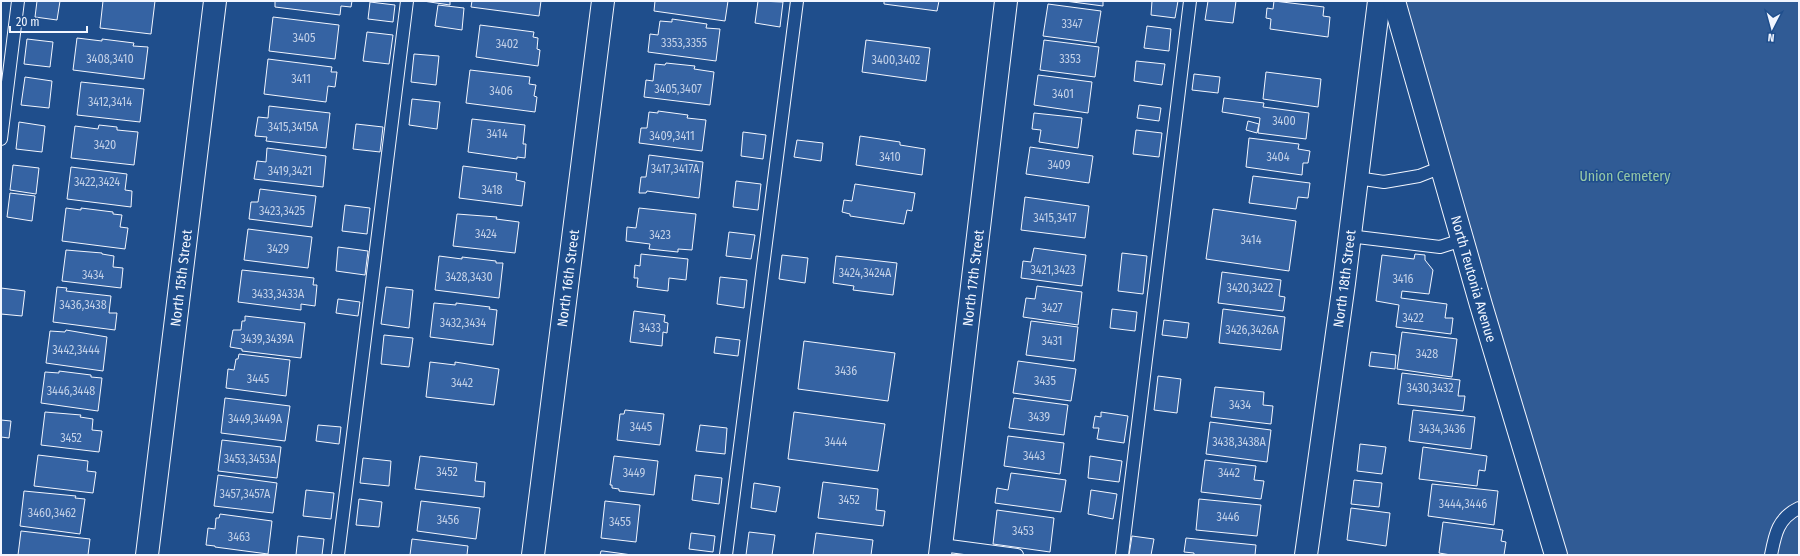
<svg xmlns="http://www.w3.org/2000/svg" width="1800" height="556" font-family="'Fira Sans Condensed',sans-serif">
	<rect width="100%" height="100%" fill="#1f4e8c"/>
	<path fill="#305b95" stroke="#a8bbd7" d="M 1394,1 L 1799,1 L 1799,555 L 1556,555 Z"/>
	<g fill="#3563a3" stroke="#f2f6ff">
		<path d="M 37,1 L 60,1 L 57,20 L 35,17 Z"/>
		<path d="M 103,1 L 155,1 L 151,34 L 100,28 Z"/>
		<path d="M 275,1 L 352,1 L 351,7 L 341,6 L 340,15 L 275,7 Z"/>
		<path d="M 423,1 L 450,1 L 450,5 Z"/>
		<path d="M 472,1 L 541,1 L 539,16 L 471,7 Z"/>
		<path d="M 655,1 L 728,1 L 725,21 L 654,11 Z"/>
		<path d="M 758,1 L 783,2 L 780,27 L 755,23 Z"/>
		<path d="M 884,1 L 939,1 L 937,11 L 884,4 Z"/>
		<path d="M 1065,1 L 1103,1 L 1103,6 Z"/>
		<path d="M 1152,1 L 1178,1 L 1175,18 L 1151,15 Z"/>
		<path d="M 1208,1 L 1236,1 L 1233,23 L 1205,20 Z"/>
		<path d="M 1274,1 L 1324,7 L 1323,16 L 1330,17 L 1328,37 L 1270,29 L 1271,19 L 1266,18 L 1267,8 L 1273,9 Z"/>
		<path d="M 370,2 L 395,5 L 393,22 L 368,19 Z"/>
		<path d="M 1048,4 L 1101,11 L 1096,43 L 1043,36 Z"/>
		<path d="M 438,5 L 464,8 L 462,30 L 435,26 Z"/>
		<path d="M 273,17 L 339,25 L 335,59 L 269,51 Z"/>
		<path d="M 672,19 L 707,24 L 706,28 L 720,29 L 716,61 L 648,52 L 650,34 L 658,35 L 660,21 L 672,22 Z"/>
		<path d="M 480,25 L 534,32 L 533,37 L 538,38 L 537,49 L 540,50 L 538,66 L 476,57 Z"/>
		<path d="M 1147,26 L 1171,29 L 1169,51 L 1144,48 Z"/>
		<path d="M 367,32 L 393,35 L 389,64 L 363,61 Z"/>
		<path d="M 77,38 L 102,41 L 102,39 L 134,43 L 133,46 L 148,47 L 144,79 L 73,70 Z"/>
		<path d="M 27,39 L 53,42 L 50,67 L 24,64 Z"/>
		<path d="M 866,40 L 930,48 L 926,81 L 862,72 Z"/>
		<path d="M 1044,40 L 1099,47 L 1095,77 L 1040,70 Z"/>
		<path d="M 414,54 L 439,56 L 436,85 L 411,82 Z"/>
		<path d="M 268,59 L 332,67 L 331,72 L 337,72 L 335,87 L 328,86 L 326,102 L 264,94 Z"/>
		<path d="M 1136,61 L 1165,64 L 1162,85 L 1134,81 Z"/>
		<path d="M 666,63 L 695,66 L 694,69 L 714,72 L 710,105 L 644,97 L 646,80 L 653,81 L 655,64 L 665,65 Z"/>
		<path d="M 470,70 L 530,77 L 529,84 L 536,85 L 534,96 L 537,97 L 535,112 L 466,103 Z"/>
		<path d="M 1266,72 L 1321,79 L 1318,107 L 1263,99 Z"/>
		<path d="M 1194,74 L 1220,77 L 1218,93 L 1192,90 Z"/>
		<path d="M 1038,75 L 1092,82 L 1088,113 L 1034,105 Z"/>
		<path d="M 25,77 L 52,81 L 49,108 L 21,105 Z"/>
		<path d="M 81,82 L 144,89 L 140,122 L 77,115 Z"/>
		<path d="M 1224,98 L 1264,103 L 1263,107 L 1309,113 L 1306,139 L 1258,133 L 1260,118 L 1222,112 Z"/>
		<path d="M 412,99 L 440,102 L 437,129 L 409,125 Z"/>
		<path d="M 1139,105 L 1161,108 L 1159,121 L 1137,118 Z"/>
		<path d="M 269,106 L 330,113 L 326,148 L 266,141 L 267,137 L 255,136 L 258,117 L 268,118 Z"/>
		<path d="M 658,111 L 688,115 L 687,118 L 706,120 L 702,151 L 639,143 L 641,128 L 647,128 L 649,112 L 658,113 Z"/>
		<path d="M 1034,113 L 1082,118 L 1078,148 L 1039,142 L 1041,130 L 1032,129 Z"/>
		<path d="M 472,119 L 525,125 L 523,144 L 526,144 L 525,158 L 517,157 L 517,159 L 468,152 Z"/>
		<path d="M 1248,121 L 1259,124 L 1257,133 L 1246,130 Z"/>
		<path d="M 19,122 L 45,126 L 42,152 L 16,149 Z"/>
		<path d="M 356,124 L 383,127 L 380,152 L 353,149 Z"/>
		<path d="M 99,125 L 117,127 L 117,130 L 138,132 L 134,165 L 71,158 L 75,126 L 98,129 Z"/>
		<path d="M 1136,130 L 1162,133 L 1159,157 L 1133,154 Z"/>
		<path d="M 743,132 L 766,135 L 763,159 L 741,156 Z"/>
		<path d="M 860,136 L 900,142 L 900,145 L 925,149 L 922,175 L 856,165 Z"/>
		<path d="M 1249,138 L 1299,144 L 1298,149 L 1310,151 L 1308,163 L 1303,163 L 1302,175 L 1246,167 Z"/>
		<path d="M 797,140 L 823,143 L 821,161 L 794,157 Z"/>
		<path d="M 1030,147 L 1093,156 L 1089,183 L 1026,174 Z"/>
		<path d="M 267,148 L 326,156 L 323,187 L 254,179 L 257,161 L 266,162 Z"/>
		<path d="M 649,155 L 703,162 L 699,198 L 647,191 L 646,193 L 639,193 L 641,177 L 646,177 Z"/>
		<path d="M 13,165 L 39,168 L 36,194 L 10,190 Z"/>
		<path d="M 463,166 L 517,173 L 516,180 L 525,182 L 522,206 L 459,198 Z"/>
		<path d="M 71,167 L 127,174 L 125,190 L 132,191 L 131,207 L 67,199 Z"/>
		<path d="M 1253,176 L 1310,183 L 1308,198 L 1298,197 L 1296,209 L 1249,203 Z"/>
		<path d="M 736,181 L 761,184 L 758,210 L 733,207 Z"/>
		<path d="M 855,184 L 915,193 L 912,211 L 907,210 L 904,224 L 850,216 L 850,214 L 842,212 L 844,200 L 852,201 Z"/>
		<path d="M 260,189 L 316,196 L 312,227 L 249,219 L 251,202 L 258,202 Z"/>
		<path d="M 10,193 L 35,196 L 32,221 L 7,217 Z"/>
		<path d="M 1025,197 L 1089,206 L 1085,238 L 1021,230 Z"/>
		<path d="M 345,205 L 370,208 L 367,234 L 342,231 Z"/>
		<path d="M 66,208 L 81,210 L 81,208 L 113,212 L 113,214 L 122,215 L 120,227 L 128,228 L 125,249 L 62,241 Z"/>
		<path d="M 639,208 L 696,214 L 692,250 L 678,249 L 678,252 L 649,249 L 650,244 L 626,241 L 627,227 L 636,228 Z"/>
		<path d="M 1213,209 L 1296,221 L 1289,271 L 1206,259 Z"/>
		<path d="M 457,214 L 497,217 L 496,219 L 519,222 L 515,253 L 453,246 Z"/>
		<path d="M 248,229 L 312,237 L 308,268 L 244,260 Z"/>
		<path d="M 729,232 L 755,235 L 751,259 L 726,256 Z"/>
		<path d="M 338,247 L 368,251 L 365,275 L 336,271 Z"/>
		<path d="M 1034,248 L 1086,255 L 1082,286 L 1021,278 L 1023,261 L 1031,262 Z"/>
		<path d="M 66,250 L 102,253 L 102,254 L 114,256 L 113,267 L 123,268 L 121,288 L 62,281 Z"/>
		<path d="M 1122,253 L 1147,256 L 1143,294 L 1118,291 Z"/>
		<path d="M 641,254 L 688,259 L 686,280 L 669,278 L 668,291 L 637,287 L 638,278 L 634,278 L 635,265 L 640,266 Z"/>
		<path d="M 1415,254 L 1425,255 L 1425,260 L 1433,270 L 1429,294 L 1402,291 L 1401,298 L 1447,304 L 1445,318 L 1453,318 L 1451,334 L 1396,327 L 1399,305 L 1376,301 L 1382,255 L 1414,259 Z"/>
		<path d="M 782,255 L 808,258 L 805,283 L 779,279 Z"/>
		<path d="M 439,256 L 462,259 L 462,257 L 496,261 L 496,263 L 503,263 L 499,298 L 435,290 Z"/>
		<path d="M 836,256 L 897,263 L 893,295 L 853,290 L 854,286 L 833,283 Z"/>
		<path d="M 242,270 L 314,278 L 313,285 L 317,285 L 315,306 L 301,304 L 301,310 L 238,302 Z"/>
		<path d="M 1222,272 L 1281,280 L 1279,296 L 1285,297 L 1283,311 L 1218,303 Z"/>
		<path d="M 720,277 L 747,280 L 744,308 L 717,304 Z"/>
		<path d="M 1037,286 L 1082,292 L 1078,325 L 1023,317 L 1026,298 L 1035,299 Z"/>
		<path d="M 57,287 L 67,288 L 66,291 L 111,296 L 109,313 L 117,313 L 115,330 L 53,322 Z"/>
		<path d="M 386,287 L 413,290 L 409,328 L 381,324 Z"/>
		<path d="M 1,288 L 25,291 L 22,316 L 1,314 Z"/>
		<path d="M 338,299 L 360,302 L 358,316 L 336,313 Z"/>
		<path d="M 434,303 L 456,305 L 456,303 L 490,307 L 489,309 L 497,310 L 493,345 L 430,337 Z"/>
		<path d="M 1112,309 L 1137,312 L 1135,331 L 1110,328 Z"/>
		<path d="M 1223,309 L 1285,317 L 1281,350 L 1219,343 Z"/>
		<path d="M 634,311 L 665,315 L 664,322 L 668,323 L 667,333 L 663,332 L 662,346 L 630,342 Z"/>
		<path d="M 245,316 L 305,323 L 301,358 L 242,351 L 242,349 L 230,347 L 233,330 L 241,330 L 242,321 L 245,321 Z"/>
		<path d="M 1164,320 L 1189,323 L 1187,338 L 1162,335 Z"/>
		<path d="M 1031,321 L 1078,327 L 1074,361 L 1026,355 Z"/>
		<path d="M 66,330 L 107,337 L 103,371 L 46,363 L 50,331 L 65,332 Z"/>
		<path d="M 1402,332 L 1457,339 L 1452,377 L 1397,369 Z"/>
		<path d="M 384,335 L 413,338 L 409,367 L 381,364 Z"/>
		<path d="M 716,337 L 740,340 L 738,356 L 714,353 Z"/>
		<path d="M 804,341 L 895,353 L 888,401 L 798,389 Z"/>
		<path d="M 1371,352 L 1396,355 L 1395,369 L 1369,366 Z"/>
		<path d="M 239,354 L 290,360 L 286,396 L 226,388 L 228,369 L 234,370 L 236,359 L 238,359 Z"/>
		<path d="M 1018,361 L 1076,369 L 1071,401 L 1013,393 Z"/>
		<path d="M 430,362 L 455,365 L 455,362 L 499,369 L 494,405 L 426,397 Z"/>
		<path d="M 59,371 L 91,375 L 91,377 L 102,378 L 98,411 L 41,403 L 45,372 L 59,373 Z"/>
		<path d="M 1402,373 L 1460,380 L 1458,396 L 1465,396 L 1463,411 L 1398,404 Z"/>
		<path d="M 1158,376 L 1181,379 L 1177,413 L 1154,410 Z"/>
		<path d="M 1215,387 L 1264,392 L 1263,405 L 1273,406 L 1271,424 L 1211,417 Z"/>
		<path d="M 225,398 L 290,406 L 285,441 L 221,433 Z"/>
		<path d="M 1014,398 L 1068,405 L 1064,435 L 1009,428 Z"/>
		<path d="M 625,410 L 664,414 L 660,445 L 617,440 L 620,414 L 624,414 Z"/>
		<path d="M 1413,410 L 1475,417 L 1471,449 L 1409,441 Z"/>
		<path d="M 45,412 L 81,415 L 80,417 L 93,419 L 92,430 L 102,431 L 99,452 L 41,445 Z"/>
		<path d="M 794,412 L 885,424 L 878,471 L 788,459 Z"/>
		<path d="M 1101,412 L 1128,416 L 1124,443 L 1097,439 L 1099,428 L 1093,428 L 1095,416 L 1101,417 Z"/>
		<path d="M 1,420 L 11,421 L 9,438 L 1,437 Z"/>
		<path d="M 1210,422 L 1271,430 L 1267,462 L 1206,454 Z"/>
		<path d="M 318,425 L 341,427 L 339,444 L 316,441 Z"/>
		<path d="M 700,425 L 727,428 L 725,454 L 696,451 Z"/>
		<path d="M 1008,436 L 1064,443 L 1060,474 L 1004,466 Z"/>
		<path d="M 222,440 L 281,447 L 277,478 L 218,471 Z"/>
		<path d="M 1360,444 L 1386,447 L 1382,474 L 1357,471 Z"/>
		<path d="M 1423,447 L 1487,456 L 1485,471 L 1479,470 L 1477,486 L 1419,479 Z"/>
		<path d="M 38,455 L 88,461 L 87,471 L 96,472 L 93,493 L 34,486 Z"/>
		<path d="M 420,456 L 477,463 L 475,481 L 485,482 L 484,497 L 415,489 Z"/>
		<path d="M 614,456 L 658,461 L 654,495 L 619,491 L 619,489 L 612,488 L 612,485 L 610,485 Z"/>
		<path d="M 1090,456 L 1122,461 L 1119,482 L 1088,478 Z"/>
		<path d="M 363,458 L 391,461 L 389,486 L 360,483 Z"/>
		<path d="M 1205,460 L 1256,466 L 1254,480 L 1264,481 L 1261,499 L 1201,492 Z"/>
		<path d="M 1011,473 L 1066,480 L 1061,512 L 995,503 L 997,488 L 1008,490 Z"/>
		<path d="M 218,475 L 277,483 L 273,513 L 214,506 Z"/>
		<path d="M 695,475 L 722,478 L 719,504 L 692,500 Z"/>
		<path d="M 1354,480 L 1382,483 L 1379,507 L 1351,504 Z"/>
		<path d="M 823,482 L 878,489 L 876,510 L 885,511 L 883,526 L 818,518 Z"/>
		<path d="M 754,483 L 780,487 L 776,512 L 751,508 Z"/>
		<path d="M 1432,484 L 1498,491 L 1494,525 L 1428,516 Z"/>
		<path d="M 306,490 L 334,493 L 331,519 L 303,516 Z"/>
		<path d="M 1091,490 L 1117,494 L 1113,519 L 1088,514 Z"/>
		<path d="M 24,491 L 76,496 L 75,498 L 85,499 L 80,534 L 20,526 Z"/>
		<path d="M 359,499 L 382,502 L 379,527 L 356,525 Z"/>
		<path d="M 1199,499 L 1261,505 L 1257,536 L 1196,530 Z"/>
		<path d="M 421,501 L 480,508 L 476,539 L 417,531 Z"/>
		<path d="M 605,501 L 640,505 L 636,542 L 601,538 Z"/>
		<path d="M 1351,508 L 1390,513 L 1386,546 L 1347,540 Z"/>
		<path d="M 997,510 L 1054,518 L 1050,552 L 993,544 Z"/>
		<path d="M 220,514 L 272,521 L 268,554 L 215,547 L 215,546 L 206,545 L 208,528 L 215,529 L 216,518 L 219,518 Z"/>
		<path d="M 1443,522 L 1503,530 L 1501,541 L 1506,542 L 1504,555 L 1451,555 L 1439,553 Z"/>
		<path d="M 21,531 L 90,539 L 88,555 L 18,555 Z"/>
		<path d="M 749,532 L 775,535 L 772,555 L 746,555 Z"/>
		<path d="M 691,533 L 715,536 L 713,552 L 689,549 Z"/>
		<path d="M 816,533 L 873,540 L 871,555 L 813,555 Z"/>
		<path d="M 298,536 L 324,539 L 322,555 L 296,555 Z"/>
		<path d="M 1132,536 L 1154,539 L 1151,555 L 1129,555 Z"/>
		<path d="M 1186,538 L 1256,545 L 1255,555 L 1194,555 L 1194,553 L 1184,552 Z"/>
		<path d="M 412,539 L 468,546 L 467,555 L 410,555 Z"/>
		<path d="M 601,551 L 603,551 L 632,555 L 600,555 Z"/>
	</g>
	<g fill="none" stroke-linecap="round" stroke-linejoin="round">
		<g stroke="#f2f6ff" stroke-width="14">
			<g id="service">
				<path d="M 1,139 L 18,1"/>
				<path d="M 1357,178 L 1384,182 L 1419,176 L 1442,167"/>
				<path d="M 1349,236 L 1440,247 L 1462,240"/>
				<path d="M 942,545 L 1017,555"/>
				<path d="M 338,555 L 407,1"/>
				<path d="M 726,555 L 797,1"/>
				<path d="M 1122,555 L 1190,1"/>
				<path d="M 1771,555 C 1775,534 1778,518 1799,508"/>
			</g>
		</g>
		<g stroke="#f2f6ff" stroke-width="24">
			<g id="minor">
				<path id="s1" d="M 147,555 L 215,1"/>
				<path id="s2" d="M 533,555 L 603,1"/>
				<path id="s3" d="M 940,555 L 1006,1"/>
				<path id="s4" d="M 1306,555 L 1344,283 L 1379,1"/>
			</g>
		</g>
		<g stroke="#f2f6ff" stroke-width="24">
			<g id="secondary">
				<path id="s5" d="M 1394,1 L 1481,305 L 1556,555"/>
			</g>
		</g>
		<use href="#service" stroke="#1f4e8c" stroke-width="12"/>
		<use href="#minor" stroke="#1f4e8c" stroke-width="22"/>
		<use href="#secondary" stroke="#1f4e8c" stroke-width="22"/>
	</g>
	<g text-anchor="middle" stroke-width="3" stroke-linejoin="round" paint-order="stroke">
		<g font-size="12" fill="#c3d1e8">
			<text x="1072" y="28">3347</text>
			<text x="304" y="42">3405</text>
			<text x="684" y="47">3353,3355</text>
			<text x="507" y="48">3402</text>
			<text x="110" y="63">3408,3410</text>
			<text x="1070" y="63">3353</text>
			<text x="896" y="64">3400,3402</text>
			<text x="301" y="83">3411</text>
			<text x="678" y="93">3405,3407</text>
			<text x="501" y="95">3406</text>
			<text x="1063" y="98">3401</text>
			<text x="110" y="106">3412,3414</text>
			<text x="1284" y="125">3400</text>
			<text x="293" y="131">3415,3415A</text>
			<text x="497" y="138">3414</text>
			<text x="672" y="140">3409,3411</text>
			<text x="105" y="149">3420</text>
			<text x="890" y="161">3410</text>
			<text x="1278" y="161">3404</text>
			<text x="1059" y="169">3409</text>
			<text x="675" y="173">3417,3417A</text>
			<text x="290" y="175">3419,3421</text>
			<text x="97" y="186">3422,3424</text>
			<text x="492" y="194">3418</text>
			<text x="282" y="215">3423,3425</text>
			<text x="1055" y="222">3415,3417</text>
			<text x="486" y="238">3424</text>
			<text x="660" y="239">3423</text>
			<text x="1251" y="244">3414</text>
			<text x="278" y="253">3429</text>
			<text x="1053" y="274">3421,3423</text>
			<text x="865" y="277">3424,3424A</text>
			<text x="93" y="279">3434</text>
			<text x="469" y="281">3428,3430</text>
			<text x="1403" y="283">3416</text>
			<text x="1250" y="292">3420,3422</text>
			<text x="278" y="298">3433,3433A</text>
			<text x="83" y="309">3436,3438</text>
			<text x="1052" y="312">3427</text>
			<text x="1413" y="322">3422</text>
			<text x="463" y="327">3432,3434</text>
			<text x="650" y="332">3433</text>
			<text x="1252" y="334">3426,3426A</text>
			<text x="267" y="343">3439,3439A</text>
			<text x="1052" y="345">3431</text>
			<text x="76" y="354">3442,3444</text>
			<text x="1427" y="358">3428</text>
			<text x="846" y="375">3436</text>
			<text x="258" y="383">3445</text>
			<text x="1045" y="385">3435</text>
			<text x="462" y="387">3442</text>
			<text x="1430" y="392">3430,3432</text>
			<text x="71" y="395">3446,3448</text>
			<text x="1240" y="409">3434</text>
			<text x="1039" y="421">3439</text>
			<text x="255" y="423">3449,3449A</text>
			<text x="641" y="431">3445</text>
			<text x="1442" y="433">3434,3436</text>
			<text x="71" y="442">3452</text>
			<text x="836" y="446">3444</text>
			<text x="1239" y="446">3438,3438A</text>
			<text x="1034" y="460">3443</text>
			<text x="250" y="463">3453,3453A</text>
			<text x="447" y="476">3452</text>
			<text x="634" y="477">3449</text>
			<text x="1229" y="477">3442</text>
			<text x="245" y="498">3457,3457A</text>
			<text x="849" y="504">3452</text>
			<text x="1463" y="508">3444,3446</text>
			<text x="52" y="517">3460,3462</text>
			<text x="1228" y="521">3446</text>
			<text x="448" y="524">3456</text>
			<text x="620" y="526">3455</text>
			<text x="1023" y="535">3453</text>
			<text x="239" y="541">3463</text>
		</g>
		<g font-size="14" fill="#97c8a6" stroke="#1f4e8c">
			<text x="1625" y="181">Union Cemetery</text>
		</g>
		<g font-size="14" fill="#f2f6ff" stroke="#1f4e8c">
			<text dy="5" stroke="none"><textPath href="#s1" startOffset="279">North 15th Street</textPath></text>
			<text dy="5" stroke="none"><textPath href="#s2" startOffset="279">North 16th Street</textPath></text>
			<text dy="5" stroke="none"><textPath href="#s3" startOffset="279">North 17th Street</textPath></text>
			<text dy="5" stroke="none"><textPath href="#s4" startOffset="279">North 18th Street</textPath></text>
			<text dy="5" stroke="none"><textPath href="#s5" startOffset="289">North Teutonia Avenue</textPath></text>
		</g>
	</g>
	<rect width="1800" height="556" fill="none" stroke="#f2f6ff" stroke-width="4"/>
	<g transform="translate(1772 28) rotate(186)" stroke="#1f4e8c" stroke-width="3" paint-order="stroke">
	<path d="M0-3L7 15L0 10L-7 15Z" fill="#f2f6ff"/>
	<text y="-6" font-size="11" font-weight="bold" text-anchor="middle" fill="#f2f6ff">N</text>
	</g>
	<path d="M10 26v6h77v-6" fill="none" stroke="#f2f6ff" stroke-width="2"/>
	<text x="16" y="26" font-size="12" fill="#f2f6ff" stroke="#1f4e8c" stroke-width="3" paint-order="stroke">20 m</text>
</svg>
